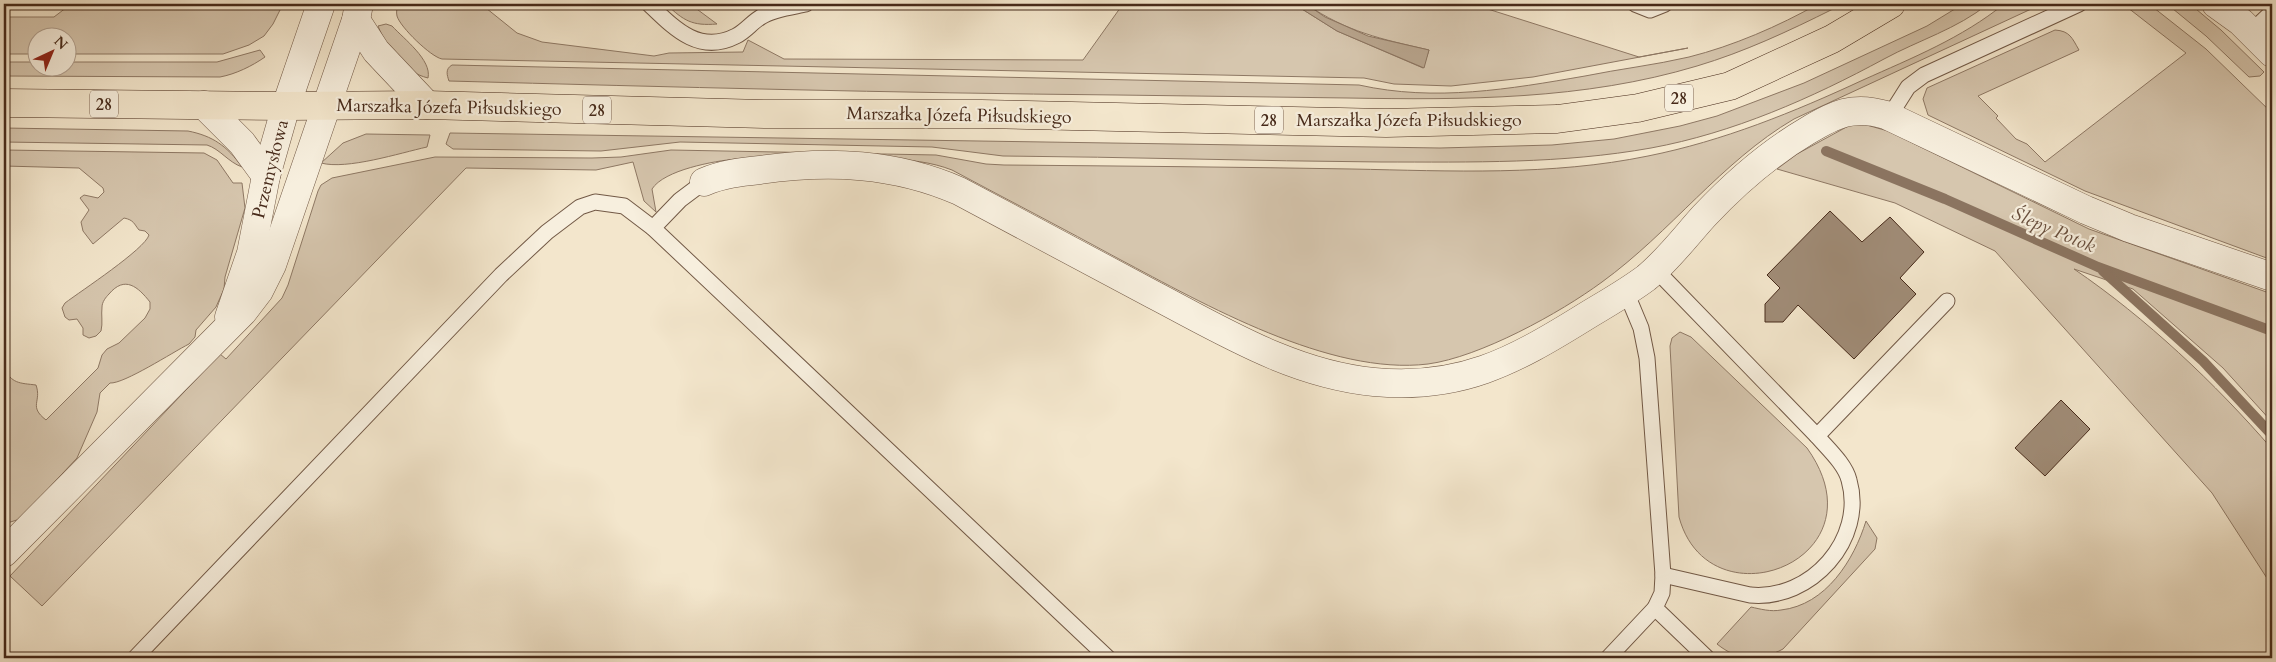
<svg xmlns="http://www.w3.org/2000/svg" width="2276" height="662" font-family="Cardo,serif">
	<rect width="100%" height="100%" fill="#f3e6cc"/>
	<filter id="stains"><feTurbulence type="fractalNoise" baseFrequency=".004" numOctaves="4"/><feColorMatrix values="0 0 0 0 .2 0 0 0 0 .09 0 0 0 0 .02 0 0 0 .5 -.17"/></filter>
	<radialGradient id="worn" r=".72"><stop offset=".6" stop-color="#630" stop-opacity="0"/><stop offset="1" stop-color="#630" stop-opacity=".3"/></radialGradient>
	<g fill="#d6c6ae" stroke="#8e7864">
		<path d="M 71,4 L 177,4 L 177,7 L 212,7 L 213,4 L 283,4 L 273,24 L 264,36 L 249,45 L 223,54 L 68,54 L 68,38 L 38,38 L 37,54 L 4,54 L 4,17 L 54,17 Z"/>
		<path d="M 398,4 L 481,4 L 517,33 L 542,42 L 654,56 L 669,53 L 743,52 L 748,40 L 784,59 L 1083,60 L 1123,4 L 1294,4 L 1337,31 L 1423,68 L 1429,50 C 1381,39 1347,32 1306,4 L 1472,4 L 1639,57 L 1688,48 L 1533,77 L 1451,86 L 1394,84 L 1364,78 L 442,59 C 431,57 400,27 397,16 C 396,12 397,8 398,4 Z"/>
		<path d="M 666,4 L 690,4 L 717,24 C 692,26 684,21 666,4 Z"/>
		<path d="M 1818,4 L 1839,4 L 1833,9 C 1789,31 1744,52 1697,66 C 1584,100 1465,100 1348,98 C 1271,97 1194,96 1117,95 C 894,93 672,87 449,81 C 447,75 445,69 452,65 L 1359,85 C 1435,102 1510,89 1585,76 C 1619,69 1655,65 1689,57 C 1733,46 1779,26 1818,4 Z"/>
		<path d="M 1963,4 L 1988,4 C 1957,29 1919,40 1884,59 C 1812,98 1733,133 1651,148 C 1562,164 1471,162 1381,162 C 1255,161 1129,157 1003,156 L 932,147 L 680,142 L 601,151 L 453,149 L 446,144 L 450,133 L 1440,148 L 1552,145 L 1614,139 L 1680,126 L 1717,116 L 1804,83 L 1927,26 Z"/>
		<path d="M 2004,4 L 2042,4 L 1794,119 C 1721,162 1671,232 1602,282 C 1560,313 1480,357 1428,364 C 1330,376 1204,304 1119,259 C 1064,229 1008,200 952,170 C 911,154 860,160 816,159 C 790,159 762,156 736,159 C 714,161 664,170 652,189 L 656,212 L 644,201 L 633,162 L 596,170 L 466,168 L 42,606 L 10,576 L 220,354 L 226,359 L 282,298 L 288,285 L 318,191 L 321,185 L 332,178 L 435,157 L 592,158 L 621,157 L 671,150 L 936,155 L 986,164 L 1004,165 C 1120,166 1236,167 1352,169 C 1451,171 1551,176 1648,156 C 1723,141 1794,112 1863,80 C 1912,58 1962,38 2004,4 Z"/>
		<path d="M 2123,4 L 2149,4 L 2206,49 L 2272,113 L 2272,260 L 2085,191 L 1928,115 L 1923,99 L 1927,88 L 2055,30 C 2070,31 2072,38 2079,50 L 1978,96 L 1998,116 L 1996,118 L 2016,139 L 2027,144 L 2045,162 L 2186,53 Z"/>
		<path d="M 2167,4 L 2190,4 L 2221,30 L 2264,72 L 2260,76 L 2249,77 L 2206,36 Z"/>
		<path d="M 386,24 L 392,26 C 404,39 432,60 428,78 C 403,72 387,48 378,26 Z"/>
		<path d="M 260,50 L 265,57 C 252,66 236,74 220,77 L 4,76 L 4,62 L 37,62 L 38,68 L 68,68 L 68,62 L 217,62 Z"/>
		<path d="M 1852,124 L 1863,124 L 1888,131 L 2089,229 L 2272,294 L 2272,422 L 2223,368 L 2133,289 L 2074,269 C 2146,318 2215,383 2272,449 L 2272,586 L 2212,493 L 1995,251 L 1895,203 L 1777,169 L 1797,154 Z"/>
		<path d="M 4,128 L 188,131 C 213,136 227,146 242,167 C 228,162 220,149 207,145 L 4,142 Z"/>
		<path d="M 366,134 L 430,135 L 427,147 C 400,153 347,170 321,163 L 343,143 Z"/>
		<path d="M 4,150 L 204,153 L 217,160 L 233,183 L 242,183 L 245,208 L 225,277 L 224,289 L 216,307 L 196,330 L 195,337 L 189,344 C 173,352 124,384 110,383 L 100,393 L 97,412 L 77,458 L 20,519 L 4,524 L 4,345 L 8,343 L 7,361 L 4,367 C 11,384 20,383 36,385 C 42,402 28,406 46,420 L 98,368 L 102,355 L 107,349 L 119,343 L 145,318 L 150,309 L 150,302 C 138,287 125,275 109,294 C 106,297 102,302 102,307 C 101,315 103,323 101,331 L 96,336 L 89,338 L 83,335 L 83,328 L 77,319 L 69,320 L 65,317 L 62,308 L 65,303 C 81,291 145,249 149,235 L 145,231 L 139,230 C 134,224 134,220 124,218 L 93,244 L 83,231 L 81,222 L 89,210 L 80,198 L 84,195 L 98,198 L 104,192 L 103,188 L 79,168 L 4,166 Z"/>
		<path d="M 1680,332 L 1691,337 L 1807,448 C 1887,560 1709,628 1679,517 L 1670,346 L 1672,338 Z"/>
		<path d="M 1866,521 L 1877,538 L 1875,549 L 1783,649 C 1759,662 1738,661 1717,644 L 1751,607 C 1760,609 1771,612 1781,610 C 1826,605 1854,560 1866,521 Z"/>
	</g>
	<path fill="#b9a68f" stroke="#8b7460" d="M 1294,4 L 1306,4 L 1325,17 L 1368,36 L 1429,50 L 1424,68 L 1337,31 Z"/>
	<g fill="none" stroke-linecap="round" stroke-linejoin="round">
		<g stroke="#8b7460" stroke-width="10">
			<path d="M 1826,151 L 1945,199 L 2098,267 L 2272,331"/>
			<path d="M 2103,271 L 2203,361 L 2272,435"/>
		</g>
	</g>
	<g fill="#a08c77" stroke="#472a1a">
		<path d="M 1830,211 L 1862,242 L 1890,217 L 1924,252 L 1900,278 L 1916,294 L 1854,359 L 1798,305 L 1783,322 L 1765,322 L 1765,304 L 1780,288 L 1767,275 Z"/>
		<path d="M 2061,400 L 2090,429 L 2045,476 L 2015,448 Z"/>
	</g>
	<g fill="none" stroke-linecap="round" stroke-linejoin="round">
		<g stroke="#725946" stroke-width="17">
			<g id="service">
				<path d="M 649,4 C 674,28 699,55 736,36 C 746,31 752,22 761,17 C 773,9 792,7 806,4"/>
				<path d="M 1635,4 L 1650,10 L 1665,4"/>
				<path d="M 2251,32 L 2272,12"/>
				<path d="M 1889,117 L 1908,87 L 1924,75 L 2079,4"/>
				<path d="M 653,228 L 680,200 L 704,182"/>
				<path d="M 1655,269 L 1817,436 C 1828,449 1845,464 1849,480 C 1866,539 1811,601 1750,595 L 1663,575"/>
				<path d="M 1626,292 L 1641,328 L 1647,358 L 1663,575 L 1662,593 L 1655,608 L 1707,658"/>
				<path d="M 1817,436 L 1947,301"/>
				<path d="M 135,658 L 501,275 L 547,232 L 580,207 L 595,202 L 624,206 L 653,228 L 1108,658"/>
				<path d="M 1608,658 L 1655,608"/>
			</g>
		</g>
		<g stroke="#725946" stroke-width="29">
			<g id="minor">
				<path d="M 2216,4 L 2241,22 L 2272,53"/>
				<path d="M 356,20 L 376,51 L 427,105"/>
				<path d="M 204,105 L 242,143 L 266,176"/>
				<path d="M 704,182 C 722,174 741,172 760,170 C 829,160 895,163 959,191 C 1024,225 1088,260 1152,294 C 1223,331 1292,374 1374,382 C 1460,390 1512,362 1583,318 C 1604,305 1626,293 1646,278 C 1668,260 1685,237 1704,216 C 1735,183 1768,154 1807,131 C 1835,114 1853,105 1886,115 L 2086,210 L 2129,228 L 2272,277"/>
				<path d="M 229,317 L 251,253 L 266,176 L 286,106 L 321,4"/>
				<path d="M 4,553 L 243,312 L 259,291 L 272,265 L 356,20 L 359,4"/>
			</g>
		</g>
		<g stroke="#472a1a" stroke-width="29">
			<path id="primary" d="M 4,103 L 286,106 L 427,105 L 766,114 L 981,114 L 1386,123 L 1557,119 L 1638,108 L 1730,86 L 1832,39 L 1891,4"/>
		</g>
		<use href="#service" stroke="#f7efde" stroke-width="15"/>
		<use href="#minor" stroke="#f7efde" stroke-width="28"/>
		<use href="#primary" stroke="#f3e6cc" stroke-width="28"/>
	</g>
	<g text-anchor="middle" stroke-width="4.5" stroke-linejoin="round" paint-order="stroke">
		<g fill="#f7efde" stroke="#7c6555" stroke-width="1">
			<rect x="1665" y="84.5" width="28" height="27" rx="4"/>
			<rect x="90" y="90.5" width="28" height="27" rx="4"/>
			<rect x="583" y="96.5" width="28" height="27" rx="4"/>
			<rect x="1255" y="106.5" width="28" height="27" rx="4"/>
		</g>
		<g font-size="16" font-weight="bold" fill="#472a1a">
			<text x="1679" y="104">28</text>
			<text x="104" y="110">28</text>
			<text x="597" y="116">28</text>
			<text x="1269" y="126">28</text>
		</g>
		<g font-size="18" fill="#472a1a" stroke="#f7efde">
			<text transform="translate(449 107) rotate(1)" y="6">Marszałka Józefa Piłsudskiego</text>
			<text transform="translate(959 115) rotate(1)" y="6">Marszałka Józefa Piłsudskiego</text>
			<text x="1409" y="126">Marszałka Józefa Piłsudskiego</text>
			<text transform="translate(270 169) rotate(-76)" y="6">Przemysłowa</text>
		</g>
		<g font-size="19" font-style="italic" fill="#694f3d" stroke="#f7efde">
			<text transform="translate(2054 229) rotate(23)" y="7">Ślepy Potok</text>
		</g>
	</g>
	<rect width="2276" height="662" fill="none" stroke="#f3e6cc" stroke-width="20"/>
	<rect x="5" y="5" width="2266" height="652" fill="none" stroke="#472a1a" stroke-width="2.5"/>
	<rect x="10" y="10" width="2256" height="642" fill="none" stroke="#472a1a"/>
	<g transform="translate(52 52) rotate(44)"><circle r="24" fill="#f7efde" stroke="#b1a090"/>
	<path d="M0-4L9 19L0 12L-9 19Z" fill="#8f2418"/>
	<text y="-8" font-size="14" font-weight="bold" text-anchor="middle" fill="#472a1a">N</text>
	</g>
	<rect width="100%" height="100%" filter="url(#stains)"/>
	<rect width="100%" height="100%" fill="url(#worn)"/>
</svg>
